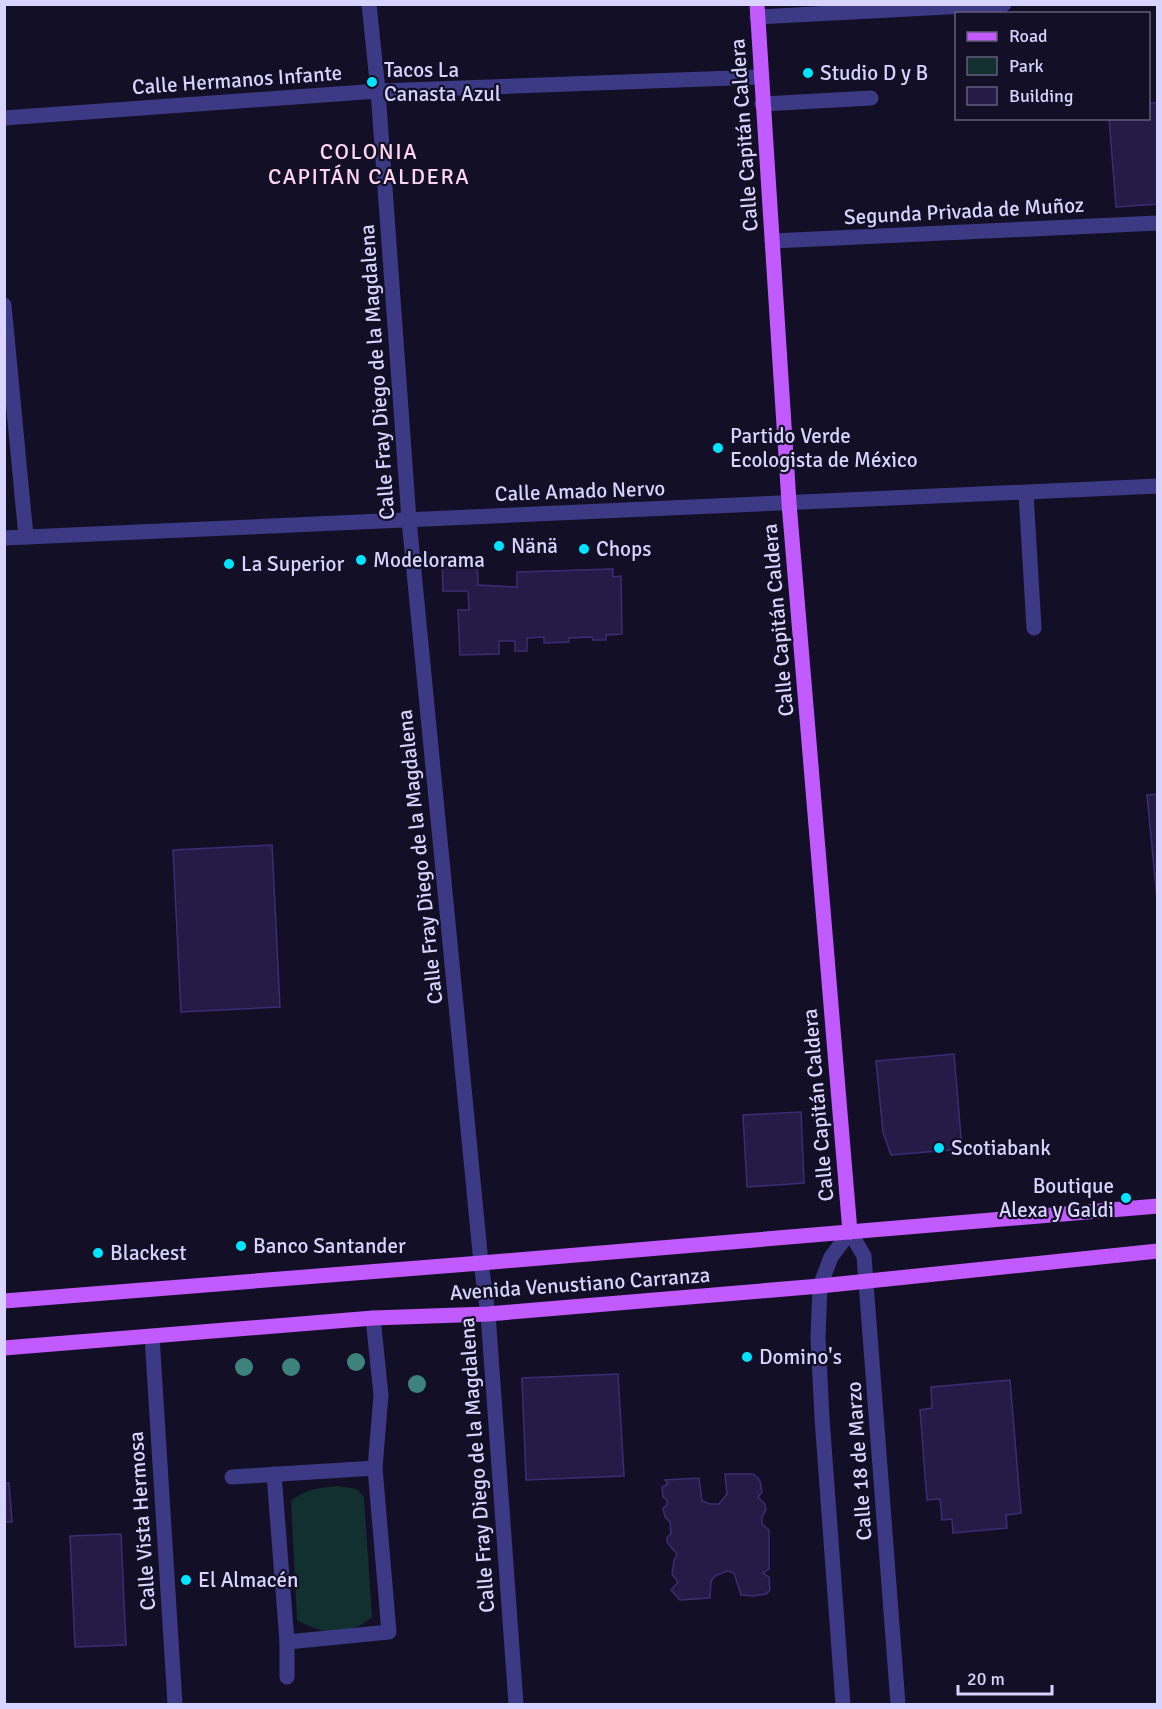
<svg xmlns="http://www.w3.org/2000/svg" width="1162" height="1709" font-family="Signika,sans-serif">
	<rect width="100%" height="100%" fill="#130f26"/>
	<path fill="#12302f" d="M 337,1486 L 357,1489 L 364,1497 L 372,1617 C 350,1637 321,1635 297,1620 L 291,1501 C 305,1489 319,1488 337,1486 Z"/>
	<g fill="#241b47" stroke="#3b2d73" stroke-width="1.5">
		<path d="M 1148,103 L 1158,103 L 1158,204 L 1116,207 L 1109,118 L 1148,118 Z"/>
		<path d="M 477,559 L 478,585 L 517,587 L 517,572 L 613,569 L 613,577 L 621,576 L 622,634 L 606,635 L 606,640 L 593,640 L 592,637 L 569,638 L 569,642 L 544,643 L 544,637 L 527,638 L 527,651 L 515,651 L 515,641 L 499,641 L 499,654 L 460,655 L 458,610 L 469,610 L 468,591 L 443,591 L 442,560 Z"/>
		<path d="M 1158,794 L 1158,909 L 1147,795 Z"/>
		<path d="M 272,845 L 280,1007 L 181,1012 L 173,850 Z"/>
		<path d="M 954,1054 L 962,1149 L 891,1155 L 883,1132 L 876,1061 Z"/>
		<path d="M 801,1112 L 804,1183 L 747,1187 L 743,1115 Z"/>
		<path d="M 618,1374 L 624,1476 L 526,1480 L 522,1378 Z"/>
		<path d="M 1010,1380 L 1021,1513 L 1006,1515 L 1007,1528 L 953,1533 L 952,1519 L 942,1520 L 940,1499 L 927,1500 L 920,1410 L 932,1408 L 931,1387 Z"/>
		<path d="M 725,1474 L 753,1474 L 757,1477 L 760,1481 L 762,1492 L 758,1497 L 765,1504 L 766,1510 L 762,1517 L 762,1524 L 769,1530 L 769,1569 L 763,1573 L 769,1577 L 770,1590 L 766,1594 L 753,1596 L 741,1595 L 734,1573 L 727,1571 L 715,1576 L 711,1581 L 710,1598 L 680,1600 L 671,1590 L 678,1582 L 672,1574 L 674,1560 L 677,1554 L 667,1542 L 667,1537 L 671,1534 L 670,1522 L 665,1517 L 663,1508 L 667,1505 L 667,1500 L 663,1497 L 662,1487 L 668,1484 L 665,1480 L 699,1478 L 702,1501 L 710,1504 L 719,1504 L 727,1494 Z"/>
		<path d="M 9,1483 L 12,1522 L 4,1522 L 4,1484 Z"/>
		<path d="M 121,1534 L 126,1645 L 75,1647 L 70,1536 Z"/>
	</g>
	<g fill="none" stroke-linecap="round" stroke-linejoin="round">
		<g stroke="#3d3a85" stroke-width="15">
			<path d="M 369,4 L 378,91 L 409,520 L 481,1263 L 488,1314 L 516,1704"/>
			<path d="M 757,17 L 1004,4"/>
			<path d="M 762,104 L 871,98"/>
			<path d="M 4,118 L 378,91 L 760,77"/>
			<path d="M 772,241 L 1158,223"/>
			<path d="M 4,305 L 26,537"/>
			<path d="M 1026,493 L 1034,628"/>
			<path d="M 4,538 L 1158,486"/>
			<path d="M 152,1336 L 175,1704"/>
			<path d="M 274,1474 L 287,1642 L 287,1677"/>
			<path d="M 232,1477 L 375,1468"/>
			<path d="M 287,1642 L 389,1632 L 375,1468 L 381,1395 L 373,1318"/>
			<path d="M 843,1704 L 822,1418 L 818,1338 L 820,1286 L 831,1257 L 850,1232 L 864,1256 L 898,1704"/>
		</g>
		<g stroke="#c25bff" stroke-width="15">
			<path d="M 757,4 L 789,503 L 850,1232"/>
			<path d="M 4,1301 L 481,1263 L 1158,1206"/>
			<path d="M 4,1348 L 373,1318 L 488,1314 L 820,1286 L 1158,1251"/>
		</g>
	</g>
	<g fill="#3d827b">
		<circle cx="356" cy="1362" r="9"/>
		<circle cx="244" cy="1367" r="9"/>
		<circle cx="291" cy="1367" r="9"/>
		<circle cx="417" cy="1384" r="9"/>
	</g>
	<g fill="#00e5ff" stroke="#130f26" stroke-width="2">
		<circle cx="808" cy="73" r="6"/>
		<circle cx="372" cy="82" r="6"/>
		<circle cx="718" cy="448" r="6"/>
		<circle cx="499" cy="546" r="6"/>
		<circle cx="584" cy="549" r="6"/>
		<circle cx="361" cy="560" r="6"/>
		<circle cx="229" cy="564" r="6"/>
		<circle cx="939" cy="1148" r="6"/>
		<circle cx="1126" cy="1198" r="6"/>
		<circle cx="241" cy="1246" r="6"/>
		<circle cx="98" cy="1253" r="6"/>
		<circle cx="747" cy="1357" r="6"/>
		<circle cx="186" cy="1580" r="6"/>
	</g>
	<g text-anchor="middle" stroke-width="4.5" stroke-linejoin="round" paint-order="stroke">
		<g font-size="21" fill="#d9d4ff" stroke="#130f26" text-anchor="start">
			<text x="384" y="77">Tacos La<tspan x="384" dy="24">Canasta Azul</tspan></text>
			<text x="820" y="80">Studio D y B</text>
			<text x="730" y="443">Partido Verde<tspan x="730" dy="24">Ecologista de México</tspan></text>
			<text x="511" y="553">Nänä</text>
			<text x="596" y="556">Chops</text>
			<text x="373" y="567">Modelorama</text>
			<text x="241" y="571">La Superior</text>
			<text x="951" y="1155">Scotiabank</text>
			<text x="1114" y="1193" text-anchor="end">Boutique<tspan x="1114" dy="24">Alexa y Galdi</tspan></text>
			<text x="253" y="1253">Banco Santander</text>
			<text x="110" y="1260">Blackest</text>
			<text x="759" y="1364">Domino's</text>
			<text x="198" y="1587">El Almacén</text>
		</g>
		<g font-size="21" fill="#d9d4ff" stroke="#130f26">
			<text transform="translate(237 80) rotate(-4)" y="7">Calle Hermanos Infante</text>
			<text transform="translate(744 135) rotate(-94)" y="7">Calle Capitán Caldera</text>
			<text transform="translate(964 211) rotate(-3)" y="7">Segunda Privada de Muñoz</text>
			<text transform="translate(377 372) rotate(-94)" y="7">Calle Fray Diego de la Magdalena</text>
			<text transform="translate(580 491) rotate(-2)" y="7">Calle Amado Nervo</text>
			<text transform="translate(778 620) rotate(-95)" y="7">Calle Capitán Caldera</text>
			<text transform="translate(420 857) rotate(-96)" y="7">Calle Fray Diego de la Magdalena</text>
			<text transform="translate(818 1105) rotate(-95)" y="7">Calle Capitán Caldera</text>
			<text transform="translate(580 1284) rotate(-4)" y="7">Avenida Venustiano Carranza</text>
			<text transform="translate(859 1461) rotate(-94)" y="7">Calle 18 de Marzo</text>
			<text transform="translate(477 1465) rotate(-94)" y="7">Calle Fray Diego de la Magdalena</text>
			<text transform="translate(142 1521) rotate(-94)" y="7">Calle Vista Hermosa</text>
		</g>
		<g font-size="22" letter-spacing="1.5" fill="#ffd6f0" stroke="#130f26">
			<text x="369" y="159">COLONIA<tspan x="369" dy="25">CAPITÁN CALDERA</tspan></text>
		</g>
	</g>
	<rect width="1162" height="1709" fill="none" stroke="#d9d4ff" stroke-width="12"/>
	<rect x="955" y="12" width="195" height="108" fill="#130f26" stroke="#625e7d" stroke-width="1.5"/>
	<rect x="967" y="32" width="30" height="9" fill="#c25bff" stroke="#625e7d" stroke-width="1.5"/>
	<text x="1009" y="42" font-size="18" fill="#d9d4ff">Road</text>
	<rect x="967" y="57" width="30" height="18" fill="#12302f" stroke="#625e7d" stroke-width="1.5"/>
	<text x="1009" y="72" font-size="18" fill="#d9d4ff">Park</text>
	<rect x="967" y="87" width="30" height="18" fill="#241b47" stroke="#625e7d" stroke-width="1.5"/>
	<text x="1009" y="102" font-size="18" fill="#d9d4ff">Building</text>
	<path d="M958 1685v9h94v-9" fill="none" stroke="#d9d4ff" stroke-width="3"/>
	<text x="967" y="1685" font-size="18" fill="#d9d4ff" stroke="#130f26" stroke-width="4.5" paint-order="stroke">20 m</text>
</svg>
